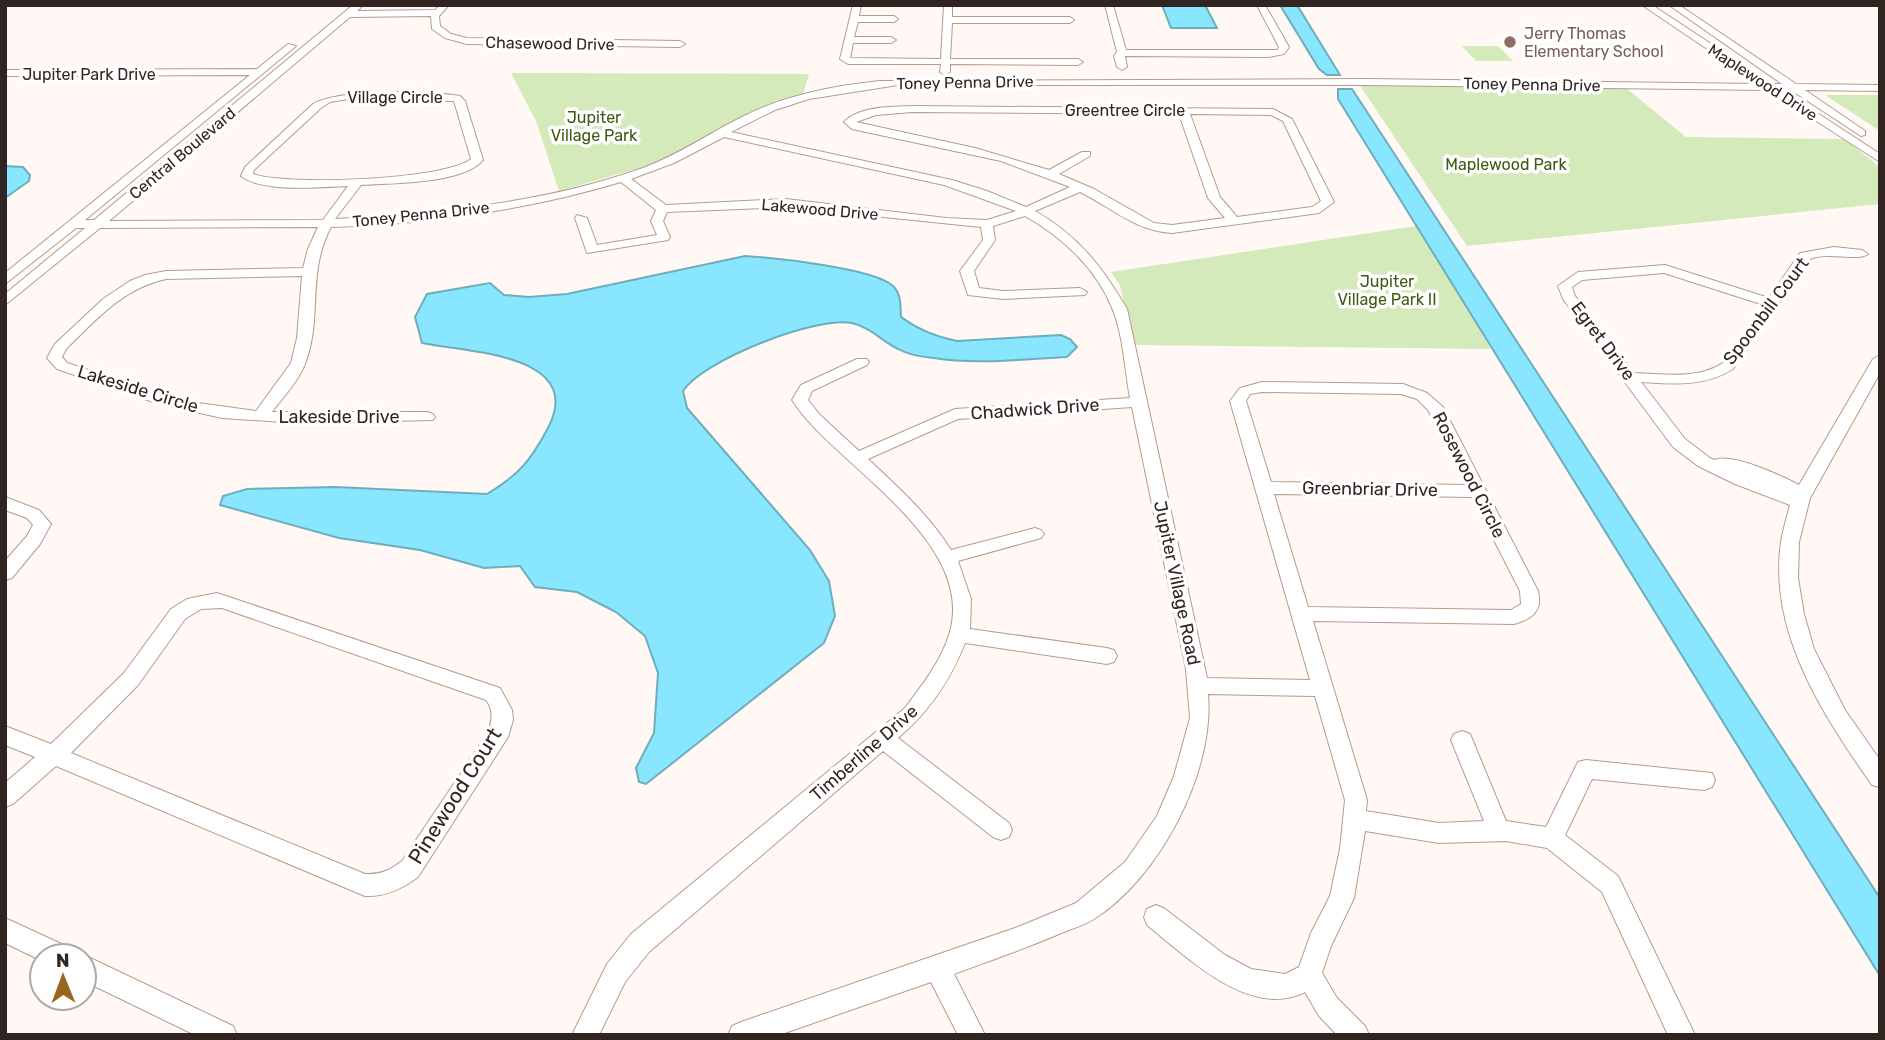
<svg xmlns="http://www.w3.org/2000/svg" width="1885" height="1040" font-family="Rubik,sans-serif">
	<rect width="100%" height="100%" fill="#fff8f5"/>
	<g fill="#d4eabb">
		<path d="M 1462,46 L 1498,46 L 1513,61 L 1476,61 Z"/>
		<path d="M 511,73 L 809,74 L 803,94 L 770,104 L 730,122 L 691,147 L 647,166 L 559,191 L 536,121 Z"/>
		<path d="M 1359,84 L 1626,88 L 1686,137 L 1844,139 L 1880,167 L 1880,204 L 1467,246 Z"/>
		<path d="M 1825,95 L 1880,95 L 1880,131 Z"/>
		<path d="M 1416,226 L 1491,349 L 1133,345 L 1120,285 L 1111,272 Z"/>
	</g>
	<g fill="#88e7ff" stroke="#6eadbc" stroke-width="2">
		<path d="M 1162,5 L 1205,5 L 1217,28 L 1171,28 Z"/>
		<path d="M 1280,5 L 1297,5 L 1340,75 L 1327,75 L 1319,69 Z"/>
		<path d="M 1338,89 L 1352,89 L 1880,898 L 1880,976 L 1338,99 Z"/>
		<path d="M 5,166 L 23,167 L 30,175 L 29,181 L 5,198 Z"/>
		<path d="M 745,256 C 774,258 874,268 893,286 C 902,295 900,306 901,317 C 917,329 937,337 957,341 L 1061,335 L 1070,339 L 1077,347 L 1067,357 C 1024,359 977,365 934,358 C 923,357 907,354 898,349 C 882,341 870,327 852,323 C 816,316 703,360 683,391 L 687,408 L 810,550 L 829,581 L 835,616 L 824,643 L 646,784 L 639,782 L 636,768 L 654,733 L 658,673 L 645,636 L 616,612 L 577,592 L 535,587 L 520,566 L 484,568 L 420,550 L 339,538 L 220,505 L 223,496 L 247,489 L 335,487 L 487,494 C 519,475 531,460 548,428 C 587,353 464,352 422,343 L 415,317 L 427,294 L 490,283 L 504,295 L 529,297 L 567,294 Z"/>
	</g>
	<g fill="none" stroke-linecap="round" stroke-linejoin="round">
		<g stroke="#b79a8d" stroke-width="2">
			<g id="minor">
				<path d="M 353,5 L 363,5 L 357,11 L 435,10 L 440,5 L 449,5 L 439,16 L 440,26 L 451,34 L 467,38 L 680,41 L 685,44 L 680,47 L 467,44 L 445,38 L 432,29 L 431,16 L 350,17 L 109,221 L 323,220 L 348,186 C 320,187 263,193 241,176 L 245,167 L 313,104 C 338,89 430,91 460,96 L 465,101 L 483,160 C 463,184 391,183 361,185 L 335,219 C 439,213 545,203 643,168 C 678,155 708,134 742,117 C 785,95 832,86 880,81 L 1366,79 L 1759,84 L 1642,5 L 1652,5 L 1772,84 L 1782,84 L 1669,5 L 1679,5 L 1796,84 L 1880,85 L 1880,91 L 1805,90 L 1865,131 L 1865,135 L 1861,136 L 1791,90 L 1782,90 L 1880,154 L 1880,162 L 1768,90 L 1366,85 L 898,85 L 809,99 L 775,110 L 731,132 L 952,180 L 987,191 L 1026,207 L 1070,187 L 1001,161 L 852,129 L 844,122 C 860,106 890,107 912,106 L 1273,109 L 1292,119 L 1334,202 L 1319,213 L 1172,233 C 1135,231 1111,207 1080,192 L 1035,211 C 1078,235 1103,268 1127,309 L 1207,678 L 1310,680 L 1230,401 L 1240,388 L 1262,382 L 1403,384 L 1427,393 L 1443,407 L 1538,591 C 1543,611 1532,619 1514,624 L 1313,621 L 1367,800 L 1366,811 L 1439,823 L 1484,821 L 1451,740 L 1454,734 L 1462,731 L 1470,734 L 1506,821 L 1546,827 L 1578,762 L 1586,760 L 1712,773 L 1715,780 L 1712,787 L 1704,790 L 1592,779 L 1565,835 L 1618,876 L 1695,1035 L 1668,1035 L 1602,892 L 1547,848 L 1506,841 L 1439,843 L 1365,831 L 1354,898 L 1331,946 L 1322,973 L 1337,998 L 1365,1026 L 1369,1035 L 1337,1035 L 1319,1016 L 1305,992 C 1250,1020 1187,957 1147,925 L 1144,917 L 1147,909 L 1156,905 L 1165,909 L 1225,955 L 1251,969 L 1285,974 L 1299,967 L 1311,933 L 1330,896 L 1340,849 L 1345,800 L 1315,696 L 1208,694 C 1215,772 1159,878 1094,919 C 1083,926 1070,929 1059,934 C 1024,949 989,961 954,974 L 985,1035 L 958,1035 L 931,982 L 779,1035 L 728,1035 L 732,1026 L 741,1022 L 1018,927 L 1076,903 L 1125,862 L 1157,816 L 1174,776 L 1190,718 L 1186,669 L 1132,407 L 958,419 L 868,459 C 898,487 929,515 951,550 L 1035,528 L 1041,530 L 1044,534 L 1041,538 L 958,561 L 971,599 L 970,629 L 1107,648 L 1114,650 L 1117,656 L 1114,662 L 1107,664 L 965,643 C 950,681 929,712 898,738 L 1009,823 L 1012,830 L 1009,837 L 1001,840 L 993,837 L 883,751 L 649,952 L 625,982 L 599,1035 L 572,1035 L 607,964 L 631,934 L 905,708 C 922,685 940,663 949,635 C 978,545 845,470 799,410 L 792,400 L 801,385 L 857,359 L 867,359 L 869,362 L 867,365 L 812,391 L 808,400 L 820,415 L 859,451 L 955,409 L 1130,398 C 1125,371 1123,333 1112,308 C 1096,268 1062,237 1025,216 L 993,226 L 995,240 L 974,271 L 979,288 L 1003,291 L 1080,288 L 1087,292 L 1085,295 L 1003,299 L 968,295 L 960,271 L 983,240 L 981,227 L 786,207 L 667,212 L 663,221 L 670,237 L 668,240 L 587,253 L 575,218 L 577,215 L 587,218 L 597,245 L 657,235 L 651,221 L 656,210 L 621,182 C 527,210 428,224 331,227 C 306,274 323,318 305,364 C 298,382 283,397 272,412 L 427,412 L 433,414 L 435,417 L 433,420 L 298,423 L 222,418 L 156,403 L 57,369 L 47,358 L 55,344 L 103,299 L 130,281 L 145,275 L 166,271 L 303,268 L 308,249 L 318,227 L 100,228 L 5,305 L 5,294 L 85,228 L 76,228 L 5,284 L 5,273 L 250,75 L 5,76 L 5,70 L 257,69 L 288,44 L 296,46 L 85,220 L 94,220 ZM 348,99 L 454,101 L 471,159 C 446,180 285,186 253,174 L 254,170 L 321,108 L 330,102 ZM 912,112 L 1179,114 L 1208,198 L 1225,218 L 1172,225 L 1154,223 L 1094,189 L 1059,174 L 1090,156 L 1090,152 L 1082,152 L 1049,170 L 975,148 L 856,122 L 876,115 ZM 1190,114 L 1271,115 L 1283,121 L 1321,201 L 1312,207 L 1237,217 L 1220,197 ZM 724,137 L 944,185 L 1016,211 L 987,220 L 946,218 L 786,199 L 666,205 L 631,179 L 674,163 ZM 302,276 L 297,338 L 291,363 L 256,411 L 184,401 L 67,363 L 62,357 L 66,349 C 96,320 123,288 166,279 ZM 1262,392 L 1401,394 L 1417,399 L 1428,410 L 1466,485 L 1271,482 L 1246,401 L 1250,394 ZM 1274,494 L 1472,497 L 1520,591 L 1521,604 L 1511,610 L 1308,607 Z"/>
				<path d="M 853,5 L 861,5 L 859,16 L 894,16 L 898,19 L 894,22 L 858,22 L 854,37 L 891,37 L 896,40 L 891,43 L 853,43 L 850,58 L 941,59 L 944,5 L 952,5 L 952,17 L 1070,17 L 1074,20 L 1070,23 L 952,23 L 950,59 L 1078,59 L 1083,62 L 1078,65 L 950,64 L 950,72 L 945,75 L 940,72 L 941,64 L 848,64 L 840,59 Z"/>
				<path d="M 1105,5 L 1113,5 L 1126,50 L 1278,50 L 1279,47 L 1257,5 L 1265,5 L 1289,47 L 1284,54 L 1268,57 L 1125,56 L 1127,67 L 1122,70 L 1117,67 L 1114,56 L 1117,52 Z"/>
				<path d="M 1834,247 L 1862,250 L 1868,254 C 1858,262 1827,251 1810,259 L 1733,369 C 1705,387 1672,384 1641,382 L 1685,439 L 1710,458 L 1714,460 C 1732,452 1782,476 1799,485 L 1873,359 L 1880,355 L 1880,373 L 1810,498 L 1799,542 L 1798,578 L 1804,614 L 1814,649 L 1845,710 L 1880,760 L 1880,787 L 1872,785 C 1823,715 1768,632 1781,542 C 1783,529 1787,517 1790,505 L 1735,484 L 1698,466 L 1673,447 L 1563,299 L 1558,286 L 1578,272 L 1665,265 L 1769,298 L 1800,253 ZM 1664,273 L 1764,305 L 1723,363 C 1696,380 1664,374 1634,373 L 1575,296 L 1572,287 L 1582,280 Z"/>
				<path d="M 5,497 L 39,510 L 51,524 L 40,544 L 12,578 L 5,580 L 5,561 L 27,536 L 33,525 L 27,518 L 5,510 Z"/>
				<path d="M 217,593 L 500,688 L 512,710 L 513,720 L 508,737 L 418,877 C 402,889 385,897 365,896 L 56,766 L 13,804 L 5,807 L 5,783 L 35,757 L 5,745 L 5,726 L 51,744 L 124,673 L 171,609 L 187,599 ZM 222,608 L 486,700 C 494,710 492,721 488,733 L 402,861 C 390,870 381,875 365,874 L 71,753 L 138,685 L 185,619 L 201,609 Z"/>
				<path d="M 5,918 L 68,947 L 72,956 L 42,956 L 42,961 L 5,943 Z"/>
				<path d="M 84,955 L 233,1026 L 237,1035 L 195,1035 L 84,981 Z"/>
			</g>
		</g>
		<use href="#minor" fill="#fff" fill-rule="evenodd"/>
	</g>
	<circle fill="#8d6e63" stroke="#fff" stroke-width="2.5" cx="1510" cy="42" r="7"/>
	<g text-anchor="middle" stroke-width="7" stroke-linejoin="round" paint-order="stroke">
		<g font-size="16" fill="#785e54" stroke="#fff" text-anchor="start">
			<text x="1524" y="39">Jerry Thomas<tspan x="1524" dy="18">Elementary School</tspan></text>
		</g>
		<g font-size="16" fill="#302520" stroke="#fff">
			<text transform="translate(550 43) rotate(1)" y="6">Chasewood Drive</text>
			<text x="89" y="80">Jupiter Park Drive</text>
			<text transform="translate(965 82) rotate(-1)" y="6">Toney Penna Drive</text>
			<text transform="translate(1763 82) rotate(33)" y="6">Maplewood Drive</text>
			<text transform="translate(1532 84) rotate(1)" y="6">Toney Penna Drive</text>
			<text x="395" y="103">Village Circle</text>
			<text x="1125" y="116">Greentree Circle</text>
			<text transform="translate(182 153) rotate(-40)" y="6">Central Boulevard</text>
			<text transform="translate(820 209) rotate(5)" y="6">Lakewood Drive</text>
			<text transform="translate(421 214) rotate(-6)" y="6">Toney Penna Drive</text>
		</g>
		<g font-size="16" fill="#3f5911" stroke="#fff">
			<text x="594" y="123">Jupiter<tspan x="594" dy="18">Village Park</tspan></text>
			<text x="1506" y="170">Maplewood Park</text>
			<text x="1387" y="287">Jupiter<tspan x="1387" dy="18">Village Park II</tspan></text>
		</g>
		<g font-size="18" fill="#302520" stroke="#fff">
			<text transform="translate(1766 311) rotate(-53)" y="6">Spoonbill Court</text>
			<text transform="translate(1603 341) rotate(53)" y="6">Egret Drive</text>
			<text transform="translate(138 389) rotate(17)" y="6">Lakeside Circle</text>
			<text transform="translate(1035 409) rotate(-4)" y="6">Chadwick Drive</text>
			<text x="339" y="423">Lakeside Drive</text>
			<text transform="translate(1469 475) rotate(63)" y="6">Rosewood Circle</text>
			<text transform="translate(1370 489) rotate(1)" y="6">Greenbriar Drive</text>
			<text transform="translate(1177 583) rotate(78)" y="6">Jupiter Village Road</text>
			<text transform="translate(864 753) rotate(-41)" y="6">Timberline Drive</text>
		</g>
		<g font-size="21" fill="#302520" stroke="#fff">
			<text transform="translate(455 796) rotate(-58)" y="7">Pinewood Court</text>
		</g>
	</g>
	<rect width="1885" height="1040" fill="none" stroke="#302520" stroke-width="14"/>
	<g transform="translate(63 977) rotate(359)"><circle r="33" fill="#ffffff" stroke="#aca8a6" stroke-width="2"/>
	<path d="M0-5L12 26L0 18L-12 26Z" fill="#9a661d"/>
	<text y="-10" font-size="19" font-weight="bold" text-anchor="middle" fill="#302520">N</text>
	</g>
</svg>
